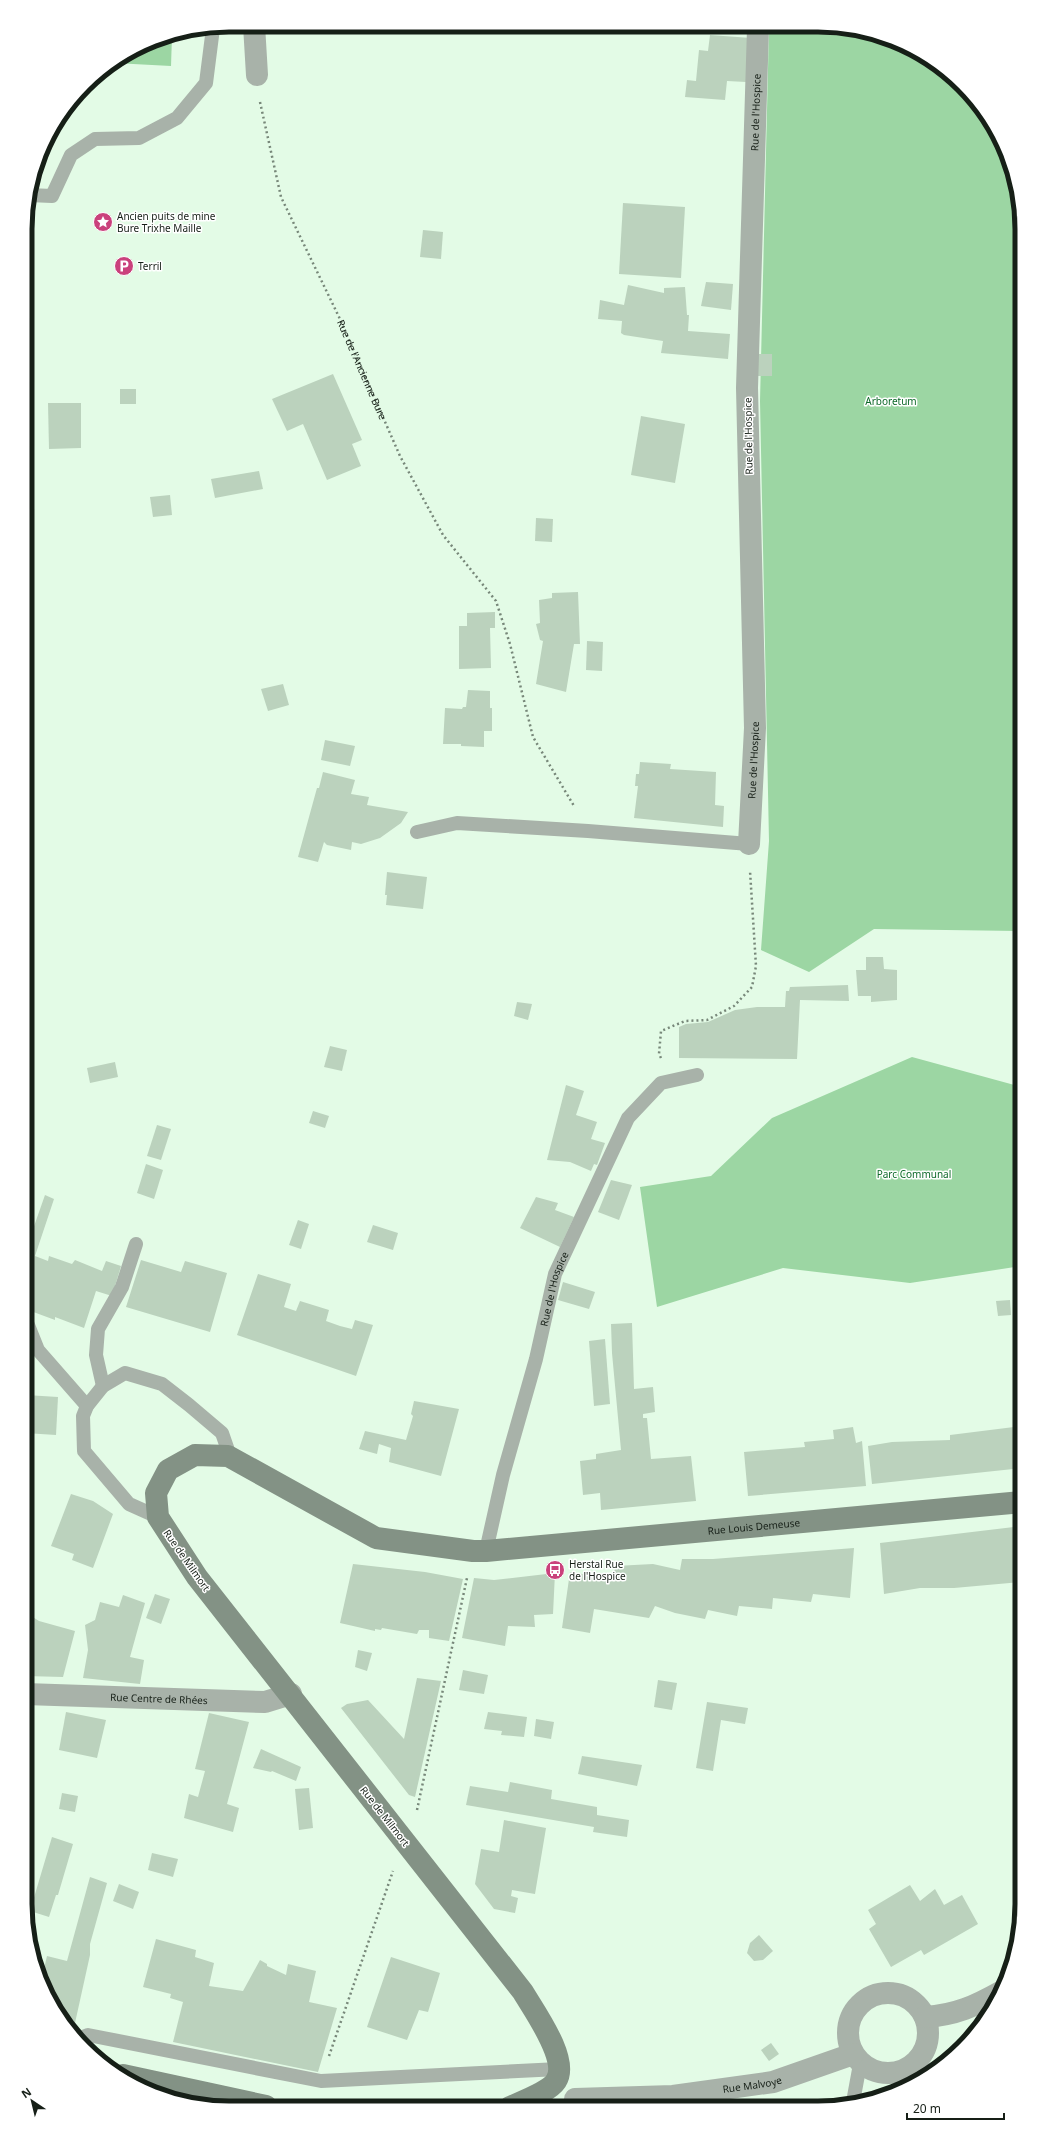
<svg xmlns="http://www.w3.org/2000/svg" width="1047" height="2133" font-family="'Noto Sans',sans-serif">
	<rect width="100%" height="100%" fill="#e3fbe6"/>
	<g fill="#9cd6a3">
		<path d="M 769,28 L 858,29 L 908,46 L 952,75 L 988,116 L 1011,163 L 1022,229 L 1022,931 L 874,929 L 809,972 L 761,950 L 769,841 L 760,401 Z"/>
		<path d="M 172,36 L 171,66 L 114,63 L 151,40 Z"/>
		<path d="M 912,1057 L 1022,1087 L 1022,1266 L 910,1283 L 783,1268 L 657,1307 L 640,1187 L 711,1176 L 772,1118 Z"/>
	</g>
	<g fill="#bbd2bd">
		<path d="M 710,35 L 751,38 L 746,82 L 727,81 L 725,100 L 685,97 L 687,80 L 696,81 L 699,50 L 708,51 Z"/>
		<path d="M 623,203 L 685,207 L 681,278 L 619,274 Z"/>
		<path d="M 423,230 L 443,232 L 441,259 L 420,257 Z"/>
		<path d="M 706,282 L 733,284 L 731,310 L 701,306 Z"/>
		<path d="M 628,285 L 664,293 L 664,288 L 685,287 L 687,315 L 689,315 L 688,331 L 730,334 L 728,359 L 661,353 L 663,341 L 624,335 L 621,333 L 622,321 L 598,319 L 600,300 L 624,305 Z"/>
		<path d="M 757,354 L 772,354 L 772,376 L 756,376 Z"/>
		<path d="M 333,374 L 362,440 L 352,444 L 361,466 L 327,480 L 303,424 L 287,431 L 272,399 Z"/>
		<rect x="120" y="389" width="16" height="15"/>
		<path d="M 48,403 L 81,403 L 81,448 L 49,449 Z"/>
		<path d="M 641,416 L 685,424 L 675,483 L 631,475 Z"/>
		<path d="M 259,471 L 263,489 L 215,498 L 211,479 Z"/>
		<path d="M 170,495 L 172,515 L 153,517 L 150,497 Z"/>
		<path d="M 536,518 L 553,519 L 552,542 L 535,541 Z"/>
		<path d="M 578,592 L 580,644 L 574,644 L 566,692 L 536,684 L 543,641 L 540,640 L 536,624 L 540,623 L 539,600 L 552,598 L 552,593 Z"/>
		<path d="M 495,612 L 495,628 L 490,628 L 491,668 L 459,669 L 459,626 L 467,626 L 467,613 Z"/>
		<path d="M 587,641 L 603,642 L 602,671 L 586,670 Z"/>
		<path d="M 283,684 L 289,705 L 268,711 L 261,689 Z"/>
		<path d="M 468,690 L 490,691 L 490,708 L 492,708 L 492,731 L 484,731 L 484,747 L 461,746 L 461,744 L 443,744 L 445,708 L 462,709 L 463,707 L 466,707 Z"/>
		<path d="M 325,740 L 355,746 L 350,766 L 321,760 Z"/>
		<path d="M 640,762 L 671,764 L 670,769 L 716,772 L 715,805 L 724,806 L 723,827 L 634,818 L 638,786 L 635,786 L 636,774 L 639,774 Z"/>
		<path d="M 323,772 L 355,780 L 351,794 L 369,797 L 367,805 L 408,812 L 401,823 L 380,838 L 361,844 L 352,842 L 351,850 L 327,845 L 324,842 L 318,862 L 298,857 L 317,788 L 319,788 Z"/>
		<path d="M 387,872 L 427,877 L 423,909 L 386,905 L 387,895 L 385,895 Z"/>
		<path d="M 866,957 L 883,957 L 884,969 L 897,970 L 897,1000 L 871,1002 L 871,996 L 858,996 L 856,970 L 866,970 Z"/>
		<path d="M 848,985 L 849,1001 L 800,1000 L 797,1059 L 679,1058 L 679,1027 L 686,1024 L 708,1022 L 735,1010 L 757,1007 L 785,1007 L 786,991 L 789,991 L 790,987 Z"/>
		<path d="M 517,1002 L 532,1004 L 528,1020 L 514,1016 Z"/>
		<path d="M 330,1046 L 347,1050 L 342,1071 L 324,1067 Z"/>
		<path d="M 115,1062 L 118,1077 L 90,1083 L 87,1068 Z"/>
		<path d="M 566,1085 L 584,1091 L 576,1115 L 597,1122 L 591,1139 L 605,1143 L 597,1165 L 594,1164 L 591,1171 L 570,1162 L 547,1160 Z"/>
		<path d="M 313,1111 L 329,1116 L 325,1128 L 309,1123 Z"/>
		<path d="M 157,1125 L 171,1129 L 161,1160 L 147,1156 Z"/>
		<path d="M 146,1164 L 163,1170 L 154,1199 L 137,1193 Z"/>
		<path d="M 611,1180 L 632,1185 L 619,1220 L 598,1212 Z"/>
		<path d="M 45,1195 L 54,1199 L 35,1256 L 48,1261 L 49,1256 L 72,1264 L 75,1260 L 102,1271 L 106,1261 L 121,1266 L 112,1296 L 96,1291 L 84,1328 L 55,1317 L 55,1320 L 28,1310 L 29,1308 L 26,1307 L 26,1249 Z"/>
		<path d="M 536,1197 L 558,1203 L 555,1210 L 574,1217 L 560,1247 L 520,1228 Z"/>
		<path d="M 298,1220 L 309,1224 L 301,1249 L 289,1245 Z"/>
		<path d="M 373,1225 L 398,1233 L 393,1250 L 367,1242 Z"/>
		<path d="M 141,1260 L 181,1272 L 185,1261 L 227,1273 L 210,1332 L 126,1307 Z"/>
		<path d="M 258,1274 L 291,1284 L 284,1307 L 296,1311 L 300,1301 L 329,1310 L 326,1321 L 340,1326 L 352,1329 L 355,1320 L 373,1325 L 356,1376 L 237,1335 Z"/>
		<path d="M 563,1282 L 595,1292 L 589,1309 L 558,1300 Z"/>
		<path d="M 1022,1298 L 1022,1311 L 1016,1312 L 1014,1299 Z"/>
		<path d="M 1010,1300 L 1011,1315 L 998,1316 L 996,1301 Z"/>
		<path d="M 632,1323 L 634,1389 L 653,1387 L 655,1412 L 643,1414 L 643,1418 L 647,1418 L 651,1459 L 691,1456 L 696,1501 L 601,1510 L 600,1493 L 583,1495 L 580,1461 L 596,1459 L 596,1454 L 621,1450 L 612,1353 L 611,1324 Z"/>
		<path d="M 605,1339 L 610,1404 L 594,1406 L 589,1341 Z"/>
		<path d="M 26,1395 L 58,1397 L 56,1435 L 25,1433 Z"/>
		<path d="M 414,1401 L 459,1409 L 441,1476 L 389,1462 L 391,1448 L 379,1444 L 377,1454 L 359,1449 L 365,1431 L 406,1440 L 413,1416 L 411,1414 Z"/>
		<path d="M 1022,1426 L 1022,1468 L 872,1484 L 868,1446 L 892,1442 L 950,1440 L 950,1435 Z"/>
		<path d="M 853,1427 L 856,1443 L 862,1441 L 866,1486 L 748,1496 L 744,1452 L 805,1447 L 804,1442 L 834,1439 L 833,1430 Z"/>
		<path d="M 71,1494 L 93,1501 L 113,1514 L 93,1568 L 72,1560 L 74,1554 L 51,1546 Z"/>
		<path d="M 1022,1526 L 1022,1582 L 954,1588 L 920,1588 L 884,1594 L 880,1543 Z"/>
		<path d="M 854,1548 L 850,1598 L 813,1594 L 811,1602 L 773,1598 L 772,1609 L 739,1606 L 737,1616 L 708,1610 L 705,1619 L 675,1613 L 655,1606 L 649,1618 L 594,1609 L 590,1633 L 562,1628 L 570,1572 L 613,1579 L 615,1566 L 653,1564 L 680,1570 L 682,1559 L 713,1559 Z"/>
		<path d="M 353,1564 L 425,1572 L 463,1579 L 449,1641 L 429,1638 L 429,1630 L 419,1630 L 417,1634 L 382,1628 L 381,1630 L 375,1629 L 375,1631 L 340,1623 Z"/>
		<path d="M 555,1573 L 553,1614 L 534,1615 L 535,1627 L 508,1626 L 505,1646 L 462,1638 L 474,1578 L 494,1580 Z"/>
		<path d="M 155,1594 L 170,1599 L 161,1624 L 146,1618 Z"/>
		<path d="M 123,1595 L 145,1603 L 130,1657 L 144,1660 L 140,1684 L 83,1678 L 88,1650 L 85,1625 L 95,1620 L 100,1602 L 119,1607 Z"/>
		<path d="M 28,1614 L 39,1621 L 75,1631 L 63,1677 L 25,1676 L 25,1619 Z"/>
		<path d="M 358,1650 L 372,1653 L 367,1671 L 355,1667 Z"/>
		<path d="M 463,1670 L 488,1675 L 484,1694 L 459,1690 Z"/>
		<path d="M 417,1678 L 441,1681 L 415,1797 L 409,1795 L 341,1708 L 347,1704 L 368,1700 L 404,1739 Z"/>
		<path d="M 658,1680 L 677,1683 L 672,1710 L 654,1707 Z"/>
		<path d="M 707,1702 L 748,1708 L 745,1724 L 721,1720 L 713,1771 L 696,1768 Z"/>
		<path d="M 66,1712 L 106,1720 L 97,1758 L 59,1750 Z"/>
		<path d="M 488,1712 L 527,1717 L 524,1737 L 501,1735 L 502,1731 L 484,1729 Z"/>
		<path d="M 209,1713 L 249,1722 L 227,1804 L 239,1808 L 233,1832 L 184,1818 L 189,1794 L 198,1797 L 205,1771 L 195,1769 Z"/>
		<path d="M 536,1719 L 554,1722 L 551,1739 L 534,1736 Z"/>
		<path d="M 261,1749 L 301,1767 L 296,1781 L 272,1771 L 271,1772 L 253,1768 Z"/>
		<path d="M 582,1756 L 642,1765 L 637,1786 L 578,1774 Z"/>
		<path d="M 510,1782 L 552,1790 L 551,1799 L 597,1807 L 597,1815 L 629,1820 L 627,1837 L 593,1832 L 594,1827 L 466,1805 L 470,1786 L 508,1792 Z"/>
		<path d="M 309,1788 L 313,1828 L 299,1830 L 295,1789 Z"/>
		<path d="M 62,1793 L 78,1796 L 75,1812 L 59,1809 Z"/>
		<path d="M 504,1820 L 546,1828 L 535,1894 L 512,1890 L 511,1896 L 518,1898 L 515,1913 L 494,1909 L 475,1884 L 481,1849 L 499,1852 Z"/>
		<path d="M 52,1837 L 73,1844 L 58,1895 L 56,1895 L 49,1917 L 30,1911 Z"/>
		<path d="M 152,1853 L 178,1859 L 173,1877 L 148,1870 Z"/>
		<path d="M 90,1877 L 107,1883 L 90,1944 L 90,1955 L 75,2023 L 62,2020 L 59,2017 L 41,1981 L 47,1956 L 67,1961 Z"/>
		<path d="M 119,1884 L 139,1892 L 133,1909 L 113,1901 Z"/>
		<path d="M 910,1885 L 920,1901 L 935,1889 L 944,1905 L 962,1895 L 978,1924 L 924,1955 L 921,1950 L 891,1967 L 869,1929 L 876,1924 L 868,1910 Z"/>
		<path d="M 759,1935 L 773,1951 L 763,1960 L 754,1961 L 747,1953 L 750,1943 Z"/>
		<path d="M 156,1939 L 196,1950 L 195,1957 L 214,1963 L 209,1986 L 243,1991 L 260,1960 L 267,1964 L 267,1966 L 286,1975 L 288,1964 L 316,1971 L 309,2002 L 337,2008 L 318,2072 L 173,2042 L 183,2002 L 170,1998 L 171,1994 L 143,1987 Z"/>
		<path d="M 391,1957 L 440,1973 L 428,2012 L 419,2010 L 407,2040 L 367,2027 Z"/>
		<path d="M 771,2043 L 779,2054 L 769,2061 L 761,2050 Z"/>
	</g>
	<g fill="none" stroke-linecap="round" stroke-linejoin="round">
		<g stroke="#778779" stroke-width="2.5" stroke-dasharray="2 3" stroke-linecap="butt">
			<path id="s1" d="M 260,102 L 281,197 L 339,317 L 400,456 L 443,535 L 496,601 L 510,644 L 533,737 L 574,806"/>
			<path d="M 661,1058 L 659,1054 L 661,1031 L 685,1021 L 707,1020 L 734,1006 L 752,987 L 756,966 L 750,871"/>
			<path d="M 417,1810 L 467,1578"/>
			<path d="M 329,2056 L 393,1871"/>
		</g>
		<g stroke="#a8b2a9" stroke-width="14">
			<path d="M 29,195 L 52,196 L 71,155 L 95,139 L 139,138 L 177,118 L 206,83 L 213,28"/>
			<path d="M 417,832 L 457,823 L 588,831 L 749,844"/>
			<path d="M 26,1320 L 38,1350 L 87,1406"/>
			<path d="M 103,1386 L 96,1355 L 98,1329 L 122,1287 L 136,1244"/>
			<path d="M 158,1517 L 129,1504 L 84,1451 L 83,1416 L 87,1406 L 103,1386 L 125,1373 L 162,1384 L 189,1405 L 222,1433 L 231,1459"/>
			<path id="s2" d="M 486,1551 L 503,1475 L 536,1359 L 555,1274 L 628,1118 L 661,1083 L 697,1075"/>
			<path d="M 78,2039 L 88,2035 L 321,2081 L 559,2069"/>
			<path d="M 914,2065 L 922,2078"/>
			<path d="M 853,2102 L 860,2064"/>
		</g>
		<g stroke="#a8b2a9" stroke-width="22">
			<path d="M 254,25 L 257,75"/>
			<path id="s3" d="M 749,844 L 755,728 L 747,388 L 758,28"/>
			<path id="s4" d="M 25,1694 L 265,1702 L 291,1694"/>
			<circle cx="888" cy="2033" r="40"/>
			<path d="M 925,2017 C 956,2015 975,2006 1002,1991"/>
			<path id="s5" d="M 575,2099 L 673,2096 L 773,2082 L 853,2054"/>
		</g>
		<g stroke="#839285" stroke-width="22">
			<path d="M 123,2075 L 266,2106"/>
			<path id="s6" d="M 510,2107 C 521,2102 549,2092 556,2081 C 570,2060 534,2011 523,1992 L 197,1577 L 158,1517 L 156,1493 L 168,1470 L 195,1455 L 228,1456 L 376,1538 L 473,1551 L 486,1551 L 1022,1502"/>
		</g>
	</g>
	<defs>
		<g id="sight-disc" transform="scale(1)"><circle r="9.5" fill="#ca417c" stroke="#fff"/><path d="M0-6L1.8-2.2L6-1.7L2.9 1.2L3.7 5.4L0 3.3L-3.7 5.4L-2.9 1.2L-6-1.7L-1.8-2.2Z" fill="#fff"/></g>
		<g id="parking-disc" transform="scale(1)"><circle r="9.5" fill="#ca417c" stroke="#fff"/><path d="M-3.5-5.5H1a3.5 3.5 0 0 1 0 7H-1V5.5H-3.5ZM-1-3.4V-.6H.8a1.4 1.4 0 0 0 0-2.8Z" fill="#fff"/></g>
		<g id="bus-disc" transform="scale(1)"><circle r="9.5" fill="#ca417c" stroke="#fff"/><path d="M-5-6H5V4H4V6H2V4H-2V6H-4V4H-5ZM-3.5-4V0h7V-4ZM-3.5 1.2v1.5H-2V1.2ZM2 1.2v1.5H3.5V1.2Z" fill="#fff"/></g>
	</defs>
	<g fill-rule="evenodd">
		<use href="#sight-disc" x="103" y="222"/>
		<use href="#parking-disc" x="124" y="266"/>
		<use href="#bus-disc" x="555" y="1570"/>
	</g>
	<g text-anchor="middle" stroke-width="3" stroke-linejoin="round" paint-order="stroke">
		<g font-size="10" fill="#161f17" stroke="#fff">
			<text dy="4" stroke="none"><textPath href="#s3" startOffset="732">Rue de l'Hospice</textPath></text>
			<text dy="4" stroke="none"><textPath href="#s1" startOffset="288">Rue de l'Ancienne Bure</textPath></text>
			<text transform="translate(748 436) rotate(-91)" y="4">Rue de l'Hospice</text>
			<text dy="4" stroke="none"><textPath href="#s3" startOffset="84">Rue de l'Hospice</textPath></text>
			<text dy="4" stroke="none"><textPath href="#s2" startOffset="271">Rue de l'Hospice</textPath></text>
			<text dy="4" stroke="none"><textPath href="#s6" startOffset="1414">Rue Louis Demeuse</textPath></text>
			<text transform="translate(187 1560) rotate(55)" y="4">Rue de Milmort</text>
			<text dy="4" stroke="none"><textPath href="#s4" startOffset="134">Rue Centre de Rhées</textPath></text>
			<text transform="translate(385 1816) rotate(52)" y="4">Rue de Milmort</text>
			<text dy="4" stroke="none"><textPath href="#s5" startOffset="178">Rue Malvoye</textPath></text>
		</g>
		<g font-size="10" fill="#161f17" stroke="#fff" text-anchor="start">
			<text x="117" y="220">Ancien puits de mine<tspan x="117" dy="12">Bure Trixhe Maille</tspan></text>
			<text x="138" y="270">Terril</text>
			<text x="569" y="1568">Herstal Rue<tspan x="569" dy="12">de l'Hospice</tspan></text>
		</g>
		<g font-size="10" fill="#0d6929" stroke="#fff">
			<text x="891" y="405">Arboretum</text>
			<text x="914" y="1178">Parc Communal</text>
		</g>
	</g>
	<path d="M0 0H1047V2133H0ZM229 32H818A197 197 0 0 1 1015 229V1904A197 197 0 0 1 818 2101H229A197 197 0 0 1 32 1904V229A197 197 0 0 1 229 32Z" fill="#fff" fill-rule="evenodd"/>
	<path fill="none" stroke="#161f17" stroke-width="5" d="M229 32H818A197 197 0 0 1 1015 229V1904A197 197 0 0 1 818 2101H229A197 197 0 0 1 32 1904V229A197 197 0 0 1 229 32Z"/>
	<g transform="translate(32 2101) rotate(325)" stroke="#ffffff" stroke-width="3" paint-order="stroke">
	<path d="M0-3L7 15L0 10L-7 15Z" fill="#161f17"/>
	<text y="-6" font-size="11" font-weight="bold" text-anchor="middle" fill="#161f17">N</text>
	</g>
	<path d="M907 2113v6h97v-6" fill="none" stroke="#161f17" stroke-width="2"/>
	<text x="913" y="2113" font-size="12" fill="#161f17" stroke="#ffffff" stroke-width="3" paint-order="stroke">20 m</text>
</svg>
